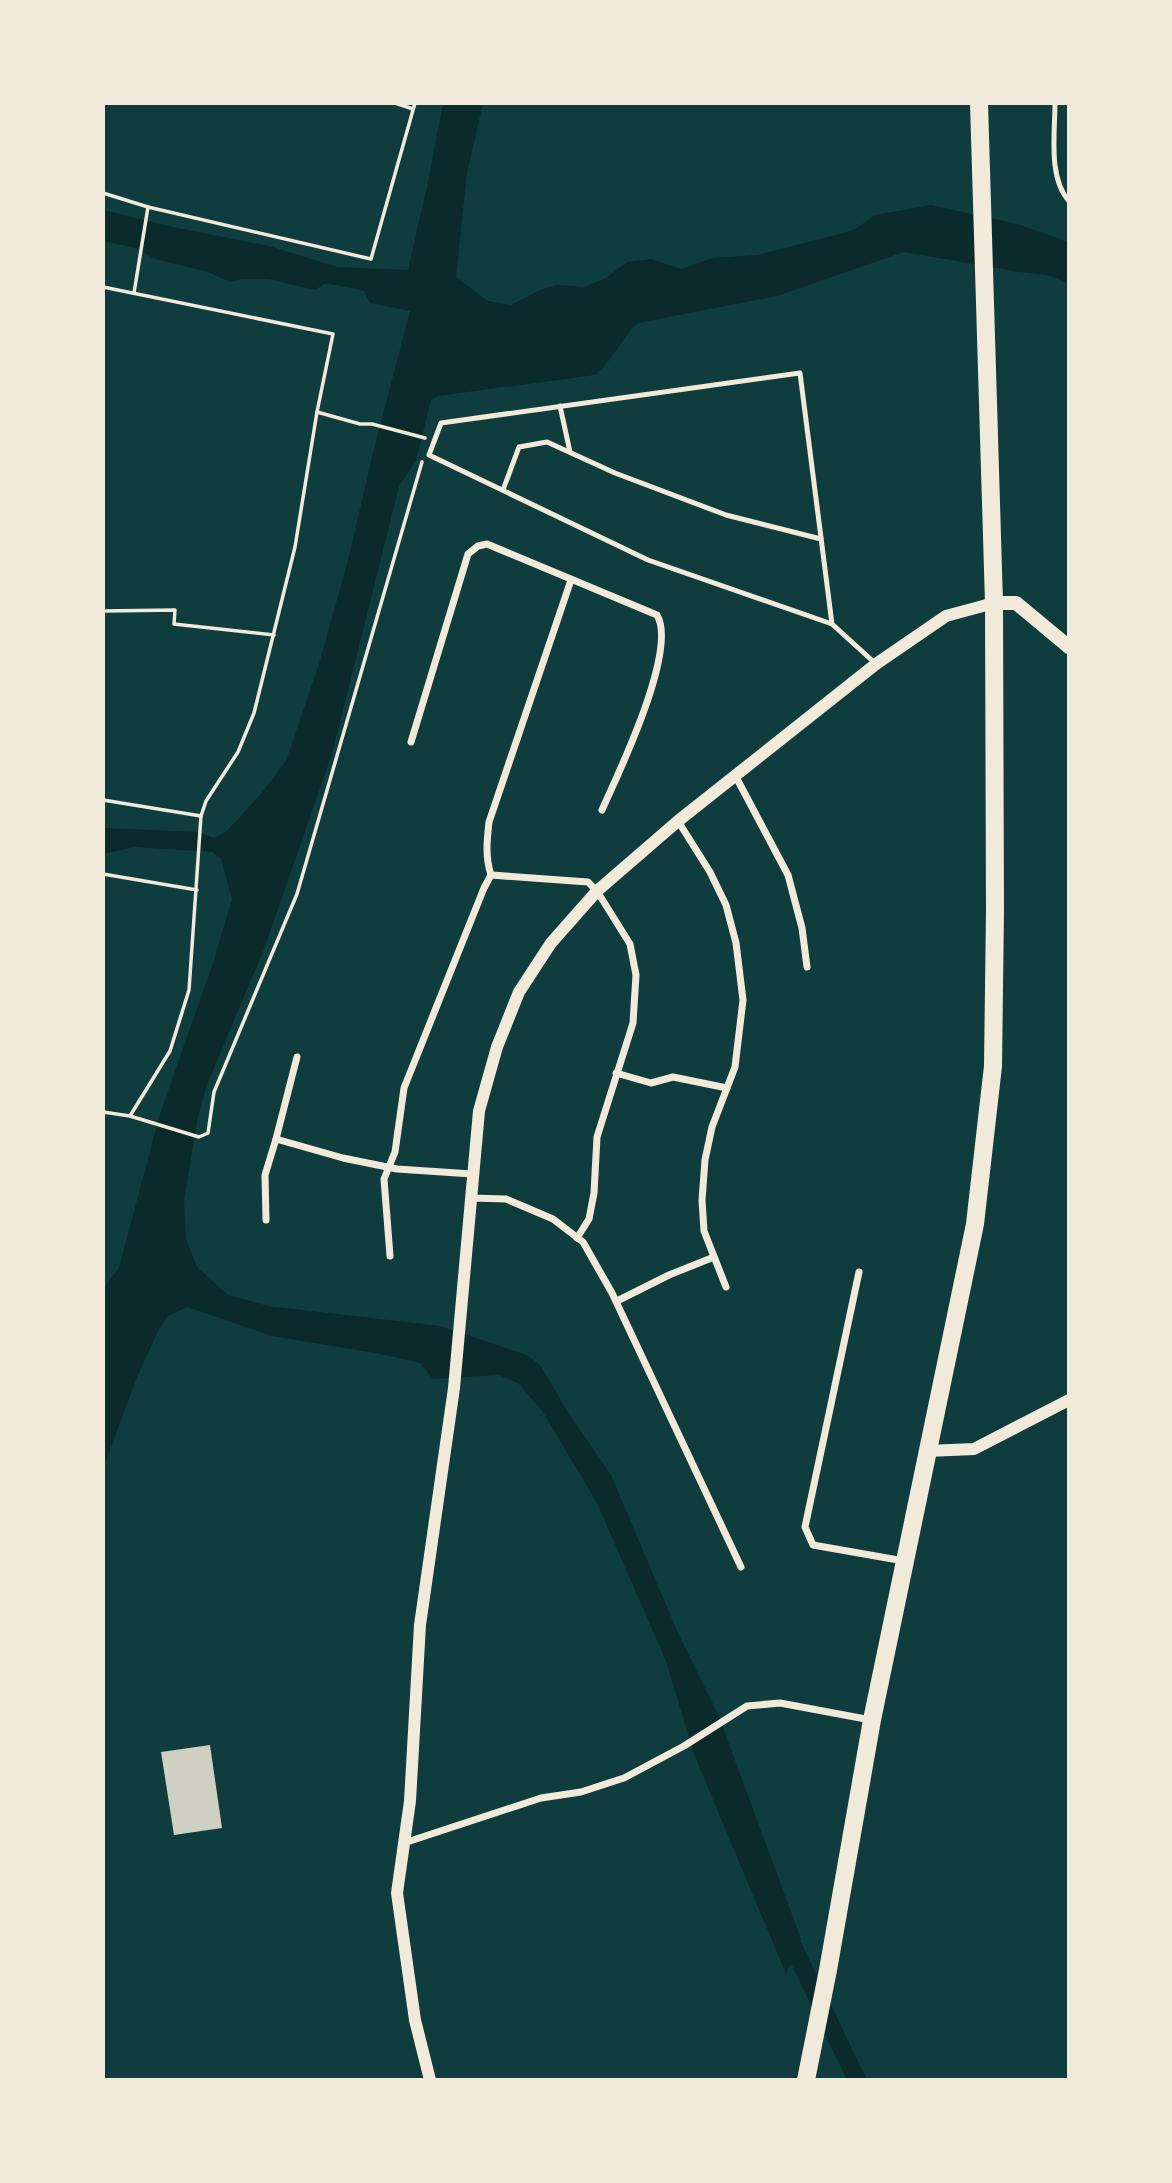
<svg xmlns="http://www.w3.org/2000/svg" width="1172" height="2183" font-family="'PT Sans',sans-serif">
	<rect width="100%" height="100%" fill="#0f3d3e"/>
	<path fill="#0a2a2b" d="M 443,103 L 483,103 L 467,173 L 456,277 L 488,301 L 511,305 L 540,290 L 556,285 L 584,287 L 606,278 L 627,262 L 651,259 L 681,269 L 713,258 L 758,255 L 854,230 L 875,215 L 931,205 L 1017,224 L 1069,242 L 1069,284 L 1048,275 L 1019,272 L 904,252 L 777,296 L 638,323 C 621,338 613,361 595,375 L 438,396 L 431,400 L 416,461 L 399,486 L 332,754 L 264,949 L 206,1087 L 197,1121 L 184,1202 L 186,1239 L 197,1267 L 228,1295 L 268,1306 L 440,1326 L 527,1355 L 540,1365 L 566,1409 L 611,1475 L 678,1633 L 718,1714 L 801,1939 L 786,1974 L 694,1754 L 666,1661 L 597,1503 L 543,1412 L 518,1383 L 499,1375 L 433,1379 L 420,1363 L 381,1354 L 272,1336 L 187,1307 L 168,1316 L 159,1329 L 137,1377 L 103,1469 L 103,1289 L 119,1268 L 159,1117 L 214,960 L 232,899 L 221,859 L 213,852 L 135,847 L 103,854 L 103,828 L 198,832 L 214,838 L 226,832 L 260,795 L 286,761 L 319,664 L 347,564 L 375,445 L 410,311 L 370,303 L 364,291 L 326,283 L 315,290 L 269,279 L 242,279 L 230,282 L 208,272 L 155,259 L 136,248 L 103,241 L 103,210 L 178,228 L 269,246 L 338,267 L 408,270 L 428,182 Z"/>
	<g fill="none" stroke-linecap="round" stroke-linejoin="round">
		<path stroke="#0a2a2b" stroke-width="18" d="M 786,1932 L 857,2080"/>
	</g>
	<path fill="#cfcfc3" d="M 210,1745 L 222,1828 L 174,1835 L 161,1752 Z"/>
	<g fill="none" stroke-linecap="round" stroke-linejoin="round">
		<g stroke="#f1e9da" stroke-width="3.5">
			<path d="M 395,103 L 413,109"/>
			<path d="M 103,193 L 148,207 L 371,259 L 415,103"/>
			<path d="M 103,287 L 333,334 L 317,412 L 360,424 L 372,424 L 425,438"/>
			<path d="M 134,293 L 148,207"/>
			<path d="M 317,412 L 295,547 L 254,713 L 238,752 L 206,801 L 201,816 L 189,990 L 170,1051 L 130,1116 L 199,1137 L 208,1133 L 214,1092 L 297,894 L 422,462"/>
			<path d="M 103,611 L 175,610 L 174,624 L 274,635"/>
			<path d="M 103,800 L 201,816"/>
			<path d="M 103,874 L 197,890"/>
			<path d="M 103,1112 L 130,1116"/>
		</g>
		<g stroke="#f1e9da" stroke-width="5">
			<path d="M 1055,103 C 1055,133 1048,178 1069,201"/>
			<path d="M 560,406 L 570,452"/>
			<path d="M 503,490 L 519,447 L 547,442 L 615,473 L 726,515 L 821,539"/>
			<path d="M 832,624 L 800,373 L 441,423 L 429,455 L 648,560 L 832,624 L 876,664"/>
		</g>
		<g stroke="#f1e9da" stroke-width="7">
			<path d="M 571,580 L 489,822 C 487,840 485,857 491,875 L 588,882 L 597,891 L 630,944 L 636,975 L 633,1023 L 597,1137 L 594,1193 L 589,1219 L 577,1238"/>
			<path d="M 411,742 L 468,554 L 478,546 L 487,544 L 657,615 C 678,650 619,772 602,810"/>
			<path d="M 736,777 L 788,875 L 802,928 L 807,967"/>
			<path d="M 678,821 L 710,872 L 726,905 L 736,943 L 743,1000 L 735,1067 L 712,1127 L 705,1160 L 702,1200 L 704,1231 L 726,1287"/>
			<path d="M 297,1057 L 276,1139 L 343,1158 L 397,1169 L 472,1174"/>
			<path d="M 616,1073 L 651,1083 L 673,1077 L 727,1088"/>
			<path d="M 471,1198 L 506,1199 L 553,1219 L 583,1242 L 612,1293 L 741,1567"/>
			<path d="M 266,1220 L 265,1175 L 276,1139"/>
			<path d="M 390,1256 L 384,1179 L 395,1152 L 404,1088 L 484,888 L 491,875"/>
			<path d="M 859,1272 L 805,1527 L 813,1545 L 904,1561"/>
			<path d="M 617,1301 L 669,1275 L 714,1257"/>
			<path d="M 404,1843 L 541,1798 L 581,1792 L 624,1778 L 684,1746 L 747,1706 L 780,1703 L 871,1720"/>
		</g>
		<g stroke="#f1e9da" stroke-width="12">
			<path d="M 927,1451 L 974,1449 L 1069,1400"/>
			<path d="M 430,2080 L 415,2020 L 397,1893 L 410,1801 L 420,1625 L 454,1388 L 479,1111 L 497,1047 L 519,992 L 551,943 L 597,891 L 678,821 L 876,664 L 946,616 L 994,603"/>
		</g>
		<path stroke="#f1e9da" stroke-width="14" d="M 994,603 L 1016,603 L 1069,647"/>
		<path stroke="#f1e9da" stroke-width="18" d="M 806,2080 L 828,1970 L 872,1720 L 975,1224 L 993,1066 L 995,911 L 994,603 L 979,103"/>
	</g>
	<rect width="1172" height="2183" fill="none" stroke="#f1e9da" stroke-width="210"/>
</svg>
